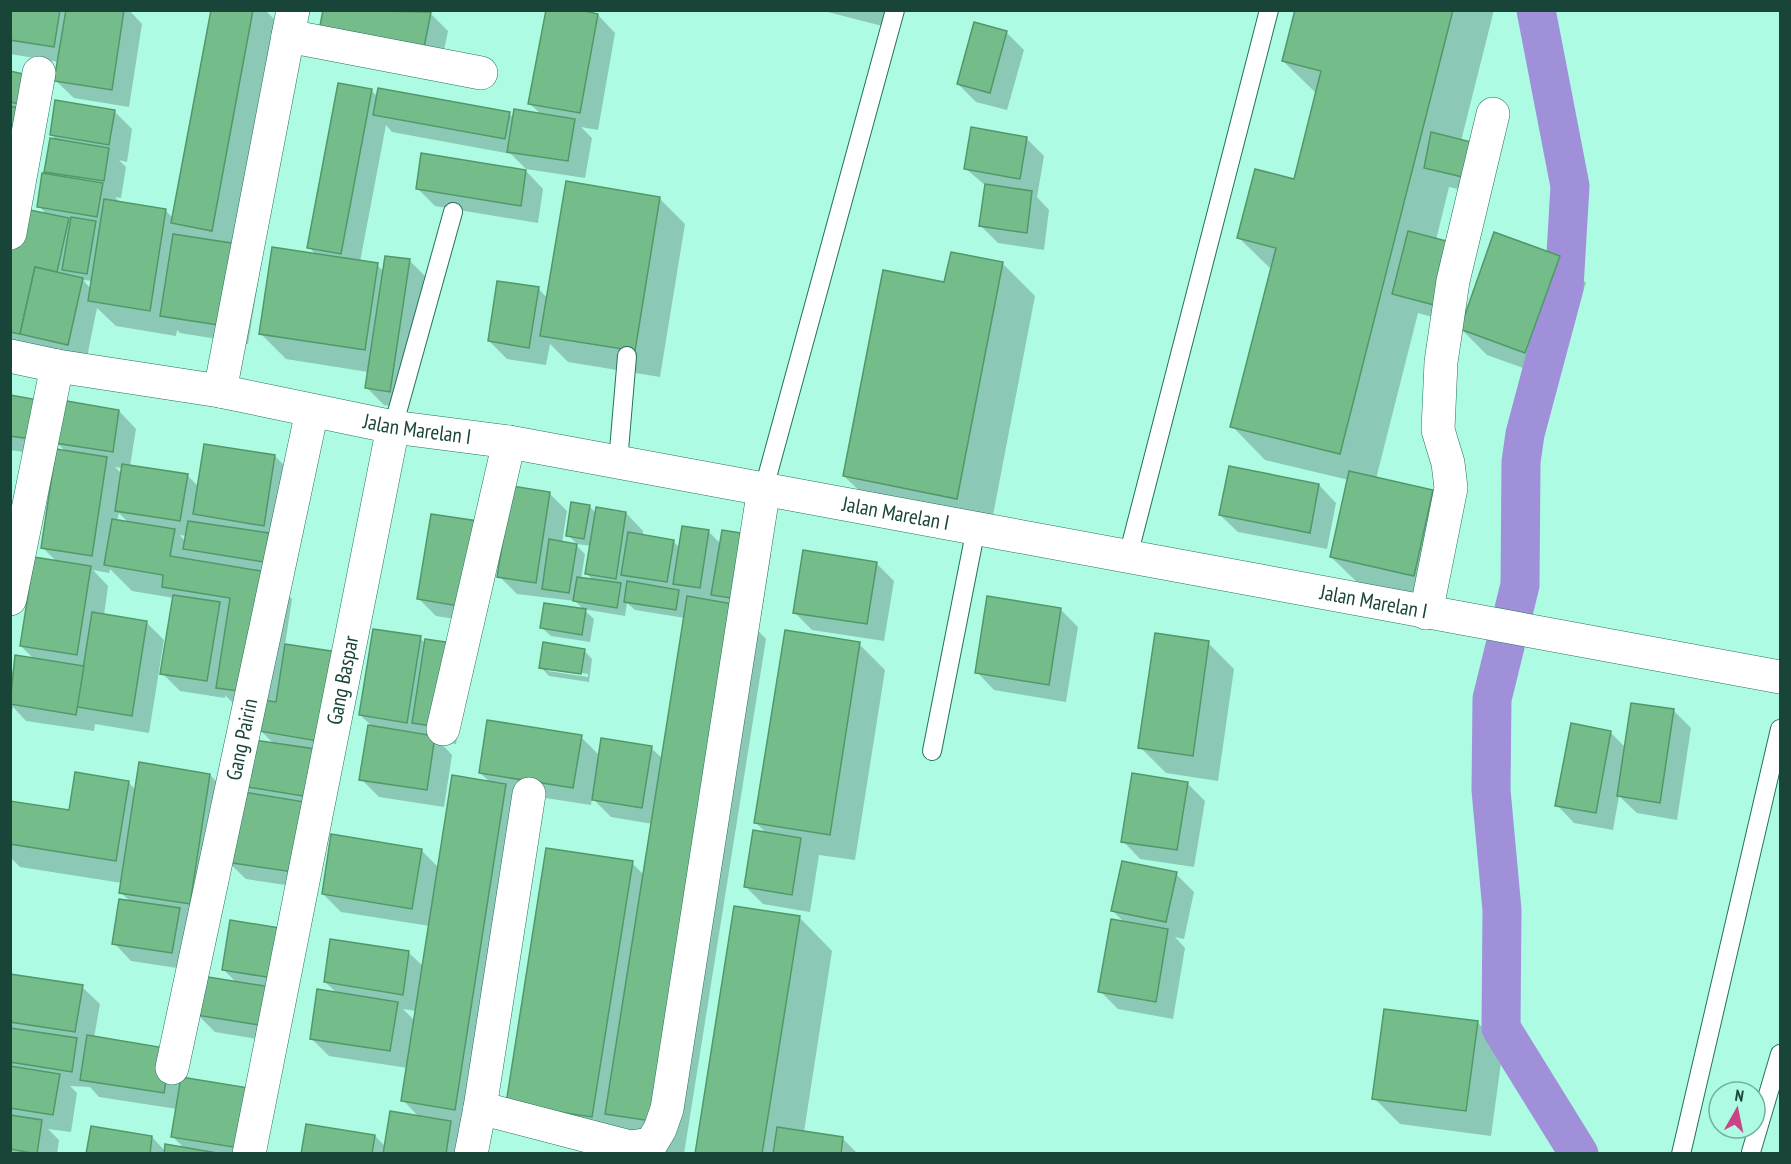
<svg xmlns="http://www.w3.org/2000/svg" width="1791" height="1164" font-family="'PT Sans Narrow',sans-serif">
	<rect width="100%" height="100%" fill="#aefbe3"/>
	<g fill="#0003" fill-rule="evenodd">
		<path d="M 10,10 L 129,10 L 142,24 L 129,107 L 74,98 L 56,81 L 59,62 L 10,54 Z"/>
		<path d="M 212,10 L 265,10 L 281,26 L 261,264 L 248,344 L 180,333 L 177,330 L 176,336 L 116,326 L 97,308 L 86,362 L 10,343 L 10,73 L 31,78 L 19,209 L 47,215 L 39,206 L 51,176 L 46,171 L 58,141 L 51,135 L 114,111 L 132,129 L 127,162 L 119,160 L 126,167 L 121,198 L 115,197 L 120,202 L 166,211 L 173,218 ZM 83,280 L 92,281 L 91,289 Z"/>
		<path d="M 324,10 L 417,10 L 430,13 L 448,31 L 440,69 Z"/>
		<path d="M 820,10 L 890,10 L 886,27 Z"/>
		<path d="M 1296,10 L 1494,10 L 1461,141 L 1485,195 L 1449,187 L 1436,240 L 1455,323 L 1418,313 L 1376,479 L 1432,491 L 1458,517 L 1439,601 L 1358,583 L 1331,557 L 1349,480 L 1265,460 L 1232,426 L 1272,270 L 1239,238 L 1295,180 L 1317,94 L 1283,61 Z"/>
		<path d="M 598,15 L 615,33 L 598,130 L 581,127 L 592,138 L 585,178 L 526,169 L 511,154 L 392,132 L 386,125 L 360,262 L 377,265 L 384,272 L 410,261 L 427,278 L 407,409 L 384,405 L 366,387 L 368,372 L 286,359 L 260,333 L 317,256 L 309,247 L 371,90 L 378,97 L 509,114 L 514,118 L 542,115 L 530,104 Z"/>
		<path d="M 1006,32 L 1024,50 L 1007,110 L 976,102 L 958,84 Z"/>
		<path d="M 1026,138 L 1044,156 L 1037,197 L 1049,210 L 1044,250 L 998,243 L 980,225 L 986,186 L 965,168 Z"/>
		<path d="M 526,171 L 543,189 L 538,223 L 435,206 L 417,188 Z"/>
		<path d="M 659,198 L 685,224 L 660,377 L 568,362 L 550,344 L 546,365 L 507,359 L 489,341 L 538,288 L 548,299 Z"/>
		<path d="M 1560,257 L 1586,283 L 1551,378 L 1487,355 L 1461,329 Z"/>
		<path d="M 1002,263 L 1035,296 L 990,531 L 878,509 L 844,476 L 946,284 Z"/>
		<path d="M 10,397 L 119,411 L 136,429 L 130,466 L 187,475 L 199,487 L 275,456 L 292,474 L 270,577 L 292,599 L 285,645 L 337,653 L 318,890 L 246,879 L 226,860 L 190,970 L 131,961 L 114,943 L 131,902 L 120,892 L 122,883 L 20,867 L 10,857 L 10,803 L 70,812 L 128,782 L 137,791 L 210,775 L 237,802 L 252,795 L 242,785 L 274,744 L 225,695 L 225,698 L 180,691 L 162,673 L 174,598 L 132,591 L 110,569 L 109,573 L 93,570 L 108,586 L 104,615 L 146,622 L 164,640 L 149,733 L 95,724 L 94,731 L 26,721 L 13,707 L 10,721 L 10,681 L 16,657 L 35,660 L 21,646 L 58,563 L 42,547 L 56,457 L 10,450 ZM 57,443 L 66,452 L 56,450 ZM 115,467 L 123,468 L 122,474 ZM 119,513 L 129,523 L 117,521 ZM 180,535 L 187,536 L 186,542 Z"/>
		<path d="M 1319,485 L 1336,503 L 1327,549 L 1238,532 L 1220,515 Z"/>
		<path d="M 549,493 L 567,511 L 562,543 L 576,545 L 585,554 L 581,579 L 594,581 L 587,574 L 591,546 L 577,544 L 568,535 L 589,506 L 596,513 L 626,513 L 643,531 L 643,536 L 673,541 L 680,548 L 708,531 L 721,544 L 753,536 L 771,554 L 761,617 L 742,614 L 766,639 L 684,1154 L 540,1136 L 632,863 L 644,875 L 653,824 L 611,817 L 592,798 L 591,805 L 513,793 L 481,1154 L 303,1154 L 375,1136 L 386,1147 L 419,1117 L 403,1100 L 408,1068 L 329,1056 L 311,1038 L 337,993 L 325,982 L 409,953 L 424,967 L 430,926 L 341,912 L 323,894 L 421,850 L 439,868 L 491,783 L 480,773 L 581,737 L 600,756 L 651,748 L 663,759 L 685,618 L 635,610 L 627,603 L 625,616 L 583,609 L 594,619 L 590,642 L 551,636 L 542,628 L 585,611 L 575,601 L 517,594 L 499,576 ZM 403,1009 L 417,1011 L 415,1021 Z"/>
		<path d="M 432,515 L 481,623 L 436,616 L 419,599 Z"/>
		<path d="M 876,563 L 894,581 L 884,641 L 812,630 L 794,612 Z"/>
		<path d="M 1060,609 L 1078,627 L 1066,702 L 994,690 L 977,672 Z"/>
		<path d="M 420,638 L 426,644 L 469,662 L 456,744 L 439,741 L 452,755 L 444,807 L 379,797 L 361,779 L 373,727 L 360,715 Z"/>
		<path d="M 1208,643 L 1234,669 L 1218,781 L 1166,773 L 1140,747 Z"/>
		<path d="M 859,644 L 885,670 L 855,860 L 819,855 L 810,912 L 763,904 L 745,886 L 767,834 L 756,823 Z"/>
		<path d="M 584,650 L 592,659 L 589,682 L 549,676 L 541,667 ZM 548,667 L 588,674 L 588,677 L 548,671 Z"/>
		<path d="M 1673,710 L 1691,728 L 1677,820 L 1637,813 L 1619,796 L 1613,830 L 1574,823 L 1557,805 L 1610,732 L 1626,748 Z"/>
		<path d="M 1187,783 L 1205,801 L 1194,867 L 1140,859 L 1123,841 Z"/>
		<path d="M 1176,874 L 1194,892 L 1184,939 L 1175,937 L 1185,948 L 1173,1019 L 1118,1009 L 1100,991 L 1125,923 L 1113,911 Z"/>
		<path d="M 799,917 L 832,951 L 804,1132 L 842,1138 L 858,1154 L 697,1154 Z"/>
		<path d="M 231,922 L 294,1007 L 288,1044 L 215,1032 L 197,1014 L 238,984 L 224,970 Z"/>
		<path d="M 10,975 L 82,987 L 100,1004 L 94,1038 L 188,1068 L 186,1079 L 258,1154 L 88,1154 L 152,1137 L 165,1151 L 185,1149 L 173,1137 L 177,1109 L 99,1097 L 90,1087 L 70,1086 L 77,1093 L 71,1132 L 48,1129 L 59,1140 L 57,1154 L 10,1154 Z"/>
		<path d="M 1477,1022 L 1503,1048 L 1491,1136 L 1400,1124 L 1374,1098 Z"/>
	</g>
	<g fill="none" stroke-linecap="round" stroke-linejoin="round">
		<path stroke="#9f90d9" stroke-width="39" d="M 1536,10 L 1570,186 L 1564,288 L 1525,434 L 1521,462 L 1520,585 L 1492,699 L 1491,790 L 1502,910 L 1501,1028 L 1579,1154"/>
	</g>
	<g fill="#74bc8a" stroke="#519868" stroke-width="1.5">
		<path d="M 10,10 L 60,10 L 54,47 L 10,40 Z"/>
		<path d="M 66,10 L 124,10 L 112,90 L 54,81 Z"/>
		<path d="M 211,10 L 253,10 L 212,231 L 171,223 Z"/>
		<path d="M 323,10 L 431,12 L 423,53 L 319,31 Z"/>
		<path d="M 546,10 L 581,10 L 598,14 L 580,113 L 528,104 Z"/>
		<path d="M 1295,10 L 1453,10 L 1340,454 L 1230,427 L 1276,248 L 1237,238 L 1255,169 L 1294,179 L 1321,71 L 1282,61 Z"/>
		<path d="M 974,22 L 1007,31 L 990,93 L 957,84 Z"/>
		<path d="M 10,71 L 32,76 L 24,105 L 10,102 Z"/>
		<path d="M 338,83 L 372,89 L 341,254 L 307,248 Z"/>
		<path d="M 378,88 L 510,112 L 505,139 L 373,115 Z"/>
		<path d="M 55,100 L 115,110 L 109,145 L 50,135 Z"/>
		<path d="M 10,106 L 18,108 L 10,152 Z"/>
		<path d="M 514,109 L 575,119 L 568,161 L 507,152 Z"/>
		<path d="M 971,127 L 1027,137 L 1020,179 L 964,169 Z"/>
		<path d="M 1431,132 L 1475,143 L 1467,178 L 1424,168 Z"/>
		<path d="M 50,138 L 109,148 L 104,181 L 44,172 Z"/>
		<path d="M 421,153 L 526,170 L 521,206 L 416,189 Z"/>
		<path d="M 42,173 L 103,183 L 97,217 L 37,207 Z"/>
		<path d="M 566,181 L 660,197 L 635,351 L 540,336 Z"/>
		<path d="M 985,184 L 1032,191 L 1027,233 L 979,226 Z"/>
		<path d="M 104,199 L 166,209 L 150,311 L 88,301 Z"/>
		<path d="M 20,208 L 69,218 L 57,272 L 35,267 L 20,334 L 10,332 L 10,251 Z"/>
		<path d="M 71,217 L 96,221 L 87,274 L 62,270 Z"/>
		<path d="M 1408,231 L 1454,243 L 1438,306 L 1392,294 Z"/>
		<path d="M 1494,232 L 1560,256 L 1525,353 L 1460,329 Z"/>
		<path d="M 173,234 L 244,245 L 231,327 L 160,316 Z"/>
		<path d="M 272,247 L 378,263 L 365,350 L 259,334 Z"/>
		<path d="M 951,252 L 1003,262 L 957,499 L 843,476 L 883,270 L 944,282 Z"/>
		<path d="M 385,256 L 410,259 L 390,392 L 365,388 Z"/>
		<path d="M 35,267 L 83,278 L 68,345 L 20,334 Z"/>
		<path d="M 497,281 L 539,287 L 529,348 L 488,341 Z"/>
		<path d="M 10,395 L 44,401 L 37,440 L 10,436 Z"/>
		<path d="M 61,400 L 119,410 L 113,452 L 55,443 Z"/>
		<path d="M 204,444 L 275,455 L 264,526 L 193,514 Z"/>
		<path d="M 56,449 L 107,457 L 92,556 L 41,548 Z"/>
		<path d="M 122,464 L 188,474 L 180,521 L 115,511 Z"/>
		<path d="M 1229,466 L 1319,484 L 1310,533 L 1219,515 Z"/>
		<path d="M 1349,471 L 1433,490 L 1414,576 L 1330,557 Z"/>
		<path d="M 512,486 L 550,492 L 536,583 L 497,577 Z"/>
		<path d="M 571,502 L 590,505 L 584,539 L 566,536 Z"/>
		<path d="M 596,507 L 626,512 L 616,579 L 585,574 Z"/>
		<path d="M 431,514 L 478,521 L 464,607 L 417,599 Z"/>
		<path d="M 112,519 L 175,529 L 170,556 L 267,572 L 247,692 L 216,688 L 230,598 L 162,587 L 163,575 L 104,565 Z"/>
		<path d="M 188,521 L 269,533 L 264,562 L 183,549 Z"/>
		<path d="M 682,526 L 709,530 L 700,588 L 673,584 Z"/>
		<path d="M 722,530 L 754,535 L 743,600 L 711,595 Z"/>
		<path d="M 628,532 L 674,540 L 667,582 L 621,575 Z"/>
		<path d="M 549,539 L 577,544 L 569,593 L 542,589 Z"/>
		<path d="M 803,550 L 877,562 L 867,624 L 793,613 Z"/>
		<path d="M 34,557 L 91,566 L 77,655 L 20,646 Z"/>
		<path d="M 577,577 L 621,583 L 617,608 L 573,601 Z"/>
		<path d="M 627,581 L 679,590 L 676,610 L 624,602 Z"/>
		<path d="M 173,595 L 220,602 L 207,681 L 160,674 Z"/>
		<path d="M 687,596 L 733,604 L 651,1121 L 605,1114 Z"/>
		<path d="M 987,596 L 1061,608 L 1049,685 L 975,673 Z"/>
		<path d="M 544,603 L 586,609 L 582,635 L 540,628 Z"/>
		<path d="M 92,612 L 147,621 L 132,716 L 77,707 Z"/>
		<path d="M 373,629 L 421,636 L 407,723 L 359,715 Z"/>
		<path d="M 785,630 L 860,642 L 830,835 L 754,823 Z"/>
		<path d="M 1155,633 L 1209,641 L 1193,756 L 1138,748 Z"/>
		<path d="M 425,639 L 452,643 L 439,727 L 412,723 Z"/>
		<path d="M 543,642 L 585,649 L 581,674 L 539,668 Z"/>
		<path d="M 285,644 L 337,652 L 323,742 L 259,731 L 264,700 L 276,702 Z"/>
		<path d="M 15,655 L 84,666 L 76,715 L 10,704 Z"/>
		<path d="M 1631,703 L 1674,709 L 1660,803 L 1617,796 Z"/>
		<path d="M 487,720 L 582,735 L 573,788 L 479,773 Z"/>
		<path d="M 1571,723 L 1611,731 L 1596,813 L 1555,806 Z"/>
		<path d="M 368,725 L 435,736 L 427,790 L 359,780 Z"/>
		<path d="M 601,738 L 652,746 L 642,808 L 592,800 Z"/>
		<path d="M 248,739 L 322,750 L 315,798 L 241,786 Z"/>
		<path d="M 139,762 L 210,774 L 190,904 L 119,893 Z"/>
		<path d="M 75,772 L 129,781 L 116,861 L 10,844 L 10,801 L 69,810 Z"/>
		<path d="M 1132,773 L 1188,782 L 1177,850 L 1121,842 Z"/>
		<path d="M 452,775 L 506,784 L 455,1110 L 401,1101 Z"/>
		<path d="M 237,791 L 311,803 L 300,873 L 226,862 Z"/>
		<path d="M 753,830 L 801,838 L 792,895 L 744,887 Z"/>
		<path d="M 331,834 L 422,849 L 412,909 L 322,894 Z"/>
		<path d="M 546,848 L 633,861 L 592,1117 L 506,1104 Z"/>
		<path d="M 1122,861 L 1177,872 L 1166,922 L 1111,911 Z"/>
		<path d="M 119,899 L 180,908 L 172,953 L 112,944 Z"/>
		<path d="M 734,906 L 800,916 L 762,1154 L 695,1154 Z"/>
		<path d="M 1111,919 L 1168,929 L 1156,1002 L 1098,992 Z"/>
		<path d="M 230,920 L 286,929 L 279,979 L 222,970 Z"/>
		<path d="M 330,939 L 409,951 L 403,995 L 324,982 Z"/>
		<path d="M 10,974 L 83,985 L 75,1032 L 10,1022 Z"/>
		<path d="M 202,976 L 277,988 L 271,1027 L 196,1015 Z"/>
		<path d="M 317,989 L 398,1002 L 390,1051 L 310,1039 Z"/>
		<path d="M 1384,1009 L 1478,1021 L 1466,1111 L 1372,1099 Z"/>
		<path d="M 10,1028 L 77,1038 L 72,1072 L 10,1062 Z"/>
		<path d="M 87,1035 L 171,1049 L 164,1093 L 80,1080 Z"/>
		<path d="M 10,1066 L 60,1074 L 53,1115 L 10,1108 Z"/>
		<path d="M 181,1077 L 249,1088 L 239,1148 L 171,1137 Z"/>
		<path d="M 390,1111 L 451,1121 L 446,1154 L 383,1154 Z"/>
		<path d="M 10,1115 L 42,1120 L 37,1154 L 10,1149 Z"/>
		<path d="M 306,1124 L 375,1135 L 372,1154 L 301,1154 Z"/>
		<path d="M 91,1126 L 152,1136 L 150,1154 L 86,1154 Z"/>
		<path d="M 777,1127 L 843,1137 L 841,1154 L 773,1154 Z"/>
		<path d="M 165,1144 L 223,1154 L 164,1154 Z"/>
	</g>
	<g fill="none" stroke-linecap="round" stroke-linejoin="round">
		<g stroke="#22715e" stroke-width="20">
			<g id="service">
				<path d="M 393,427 L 453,212"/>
				<path d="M 618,462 L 627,356"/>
				<path d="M 764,488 L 895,10"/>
				<path d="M 1128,556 L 1269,10"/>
				<path d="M 932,751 L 976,528"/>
				<path d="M 1751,1152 L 1780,1054"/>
				<path d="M 1681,1154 L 1780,729"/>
			</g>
		</g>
		<g stroke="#22715e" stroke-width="34">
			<g id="minor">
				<path d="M 288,36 L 481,73"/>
				<path d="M 10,233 L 39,73"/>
				<path id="s1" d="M 10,356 L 57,366 L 220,391 L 393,427 L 509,442 L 1780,677"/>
				<path d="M 220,391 L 293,10"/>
				<path d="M 10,599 L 57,366"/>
				<path d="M 1426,613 L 1451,488 L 1448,463 L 1438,430 L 1441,362 L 1453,281 L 1493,114"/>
				<path d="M 443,729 L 509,442"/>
				<path id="s2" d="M 172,1068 L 312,411"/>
				<path d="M 480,1108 L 529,794"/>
				<path id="s3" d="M 249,1154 L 393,427"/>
				<path d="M 471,1154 L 480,1108 L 630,1147 L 651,1144 L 660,1129 L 667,1109 L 764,488"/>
			</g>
		</g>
		<use href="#service" stroke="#fff" stroke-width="18"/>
		<use href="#minor" stroke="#fff" stroke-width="33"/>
	</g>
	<g text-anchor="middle" stroke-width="6" stroke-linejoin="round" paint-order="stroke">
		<g font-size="21" fill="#194438" stroke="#aefbe3">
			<text dy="7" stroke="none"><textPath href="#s1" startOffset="414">Jalan Marelan I</textPath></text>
			<text dy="7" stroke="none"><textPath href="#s1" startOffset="900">Jalan Marelan I</textPath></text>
			<text dy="7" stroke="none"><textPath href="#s1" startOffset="1386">Jalan Marelan I</textPath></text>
			<text dy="7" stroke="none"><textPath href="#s3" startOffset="483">Gang Baspar</textPath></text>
			<text dy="7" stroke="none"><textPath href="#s2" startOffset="336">Gang Pairin</textPath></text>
		</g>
	</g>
	<rect width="1791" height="1164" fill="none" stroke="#194438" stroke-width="24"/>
	<g transform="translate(1737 1110) rotate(9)"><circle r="28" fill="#aefbe3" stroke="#72b29f" stroke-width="1.5"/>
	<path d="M0-4.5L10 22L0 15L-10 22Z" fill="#c94487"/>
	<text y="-9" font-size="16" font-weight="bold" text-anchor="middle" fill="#194438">N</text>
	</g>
</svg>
